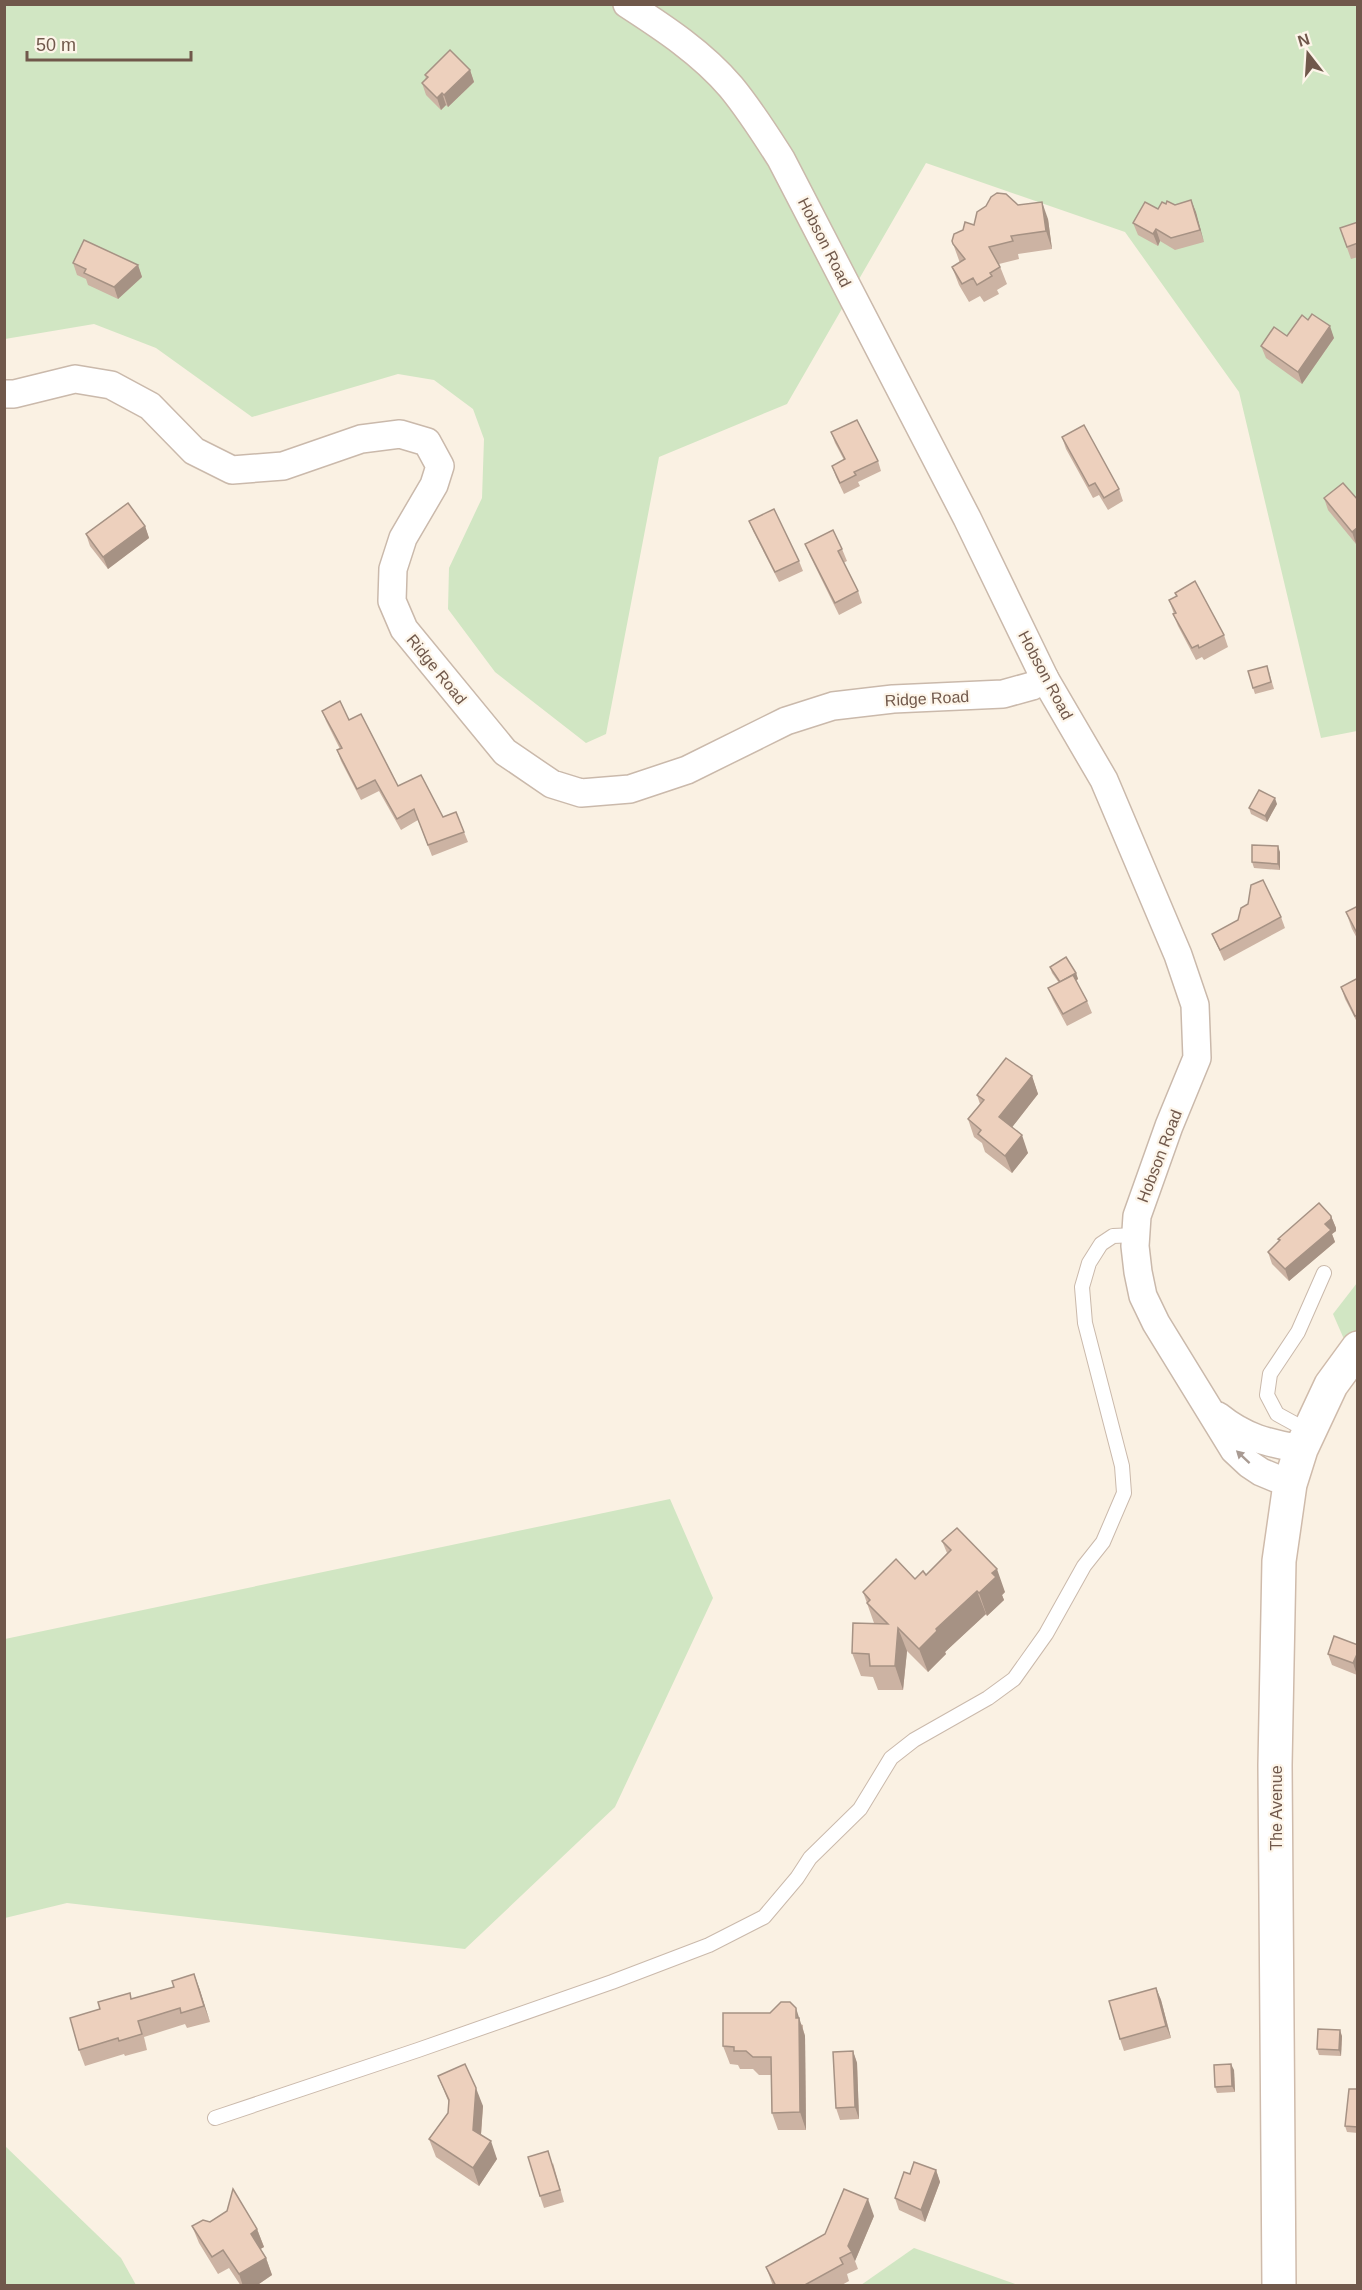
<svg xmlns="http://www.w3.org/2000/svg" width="1362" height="2290" font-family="Helvetica,sans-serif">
	<rect width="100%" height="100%" fill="#faf1e3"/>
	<g fill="#d1e6c3">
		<path d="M 5,5 L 1357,5 L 1357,731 L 1321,738 L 1239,392 L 1125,232 L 926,163 L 787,404 L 659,457 L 606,734 L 586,743 L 495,672 L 448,609 L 449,568 L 482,498 L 484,439 L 473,409 L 434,380 L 398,374 L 252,417 L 156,348 L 94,324 L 5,339 Z"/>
		<path d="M 1357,1283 L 1357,1369 L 1333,1314 Z"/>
		<path d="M 670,1499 L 713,1598 L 615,1807 L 465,1949 L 67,1903 L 5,1918 L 5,1639 Z"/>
		<path d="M 4,2145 L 121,2258 L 136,2285 L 5,2285 Z"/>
		<path d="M 914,2248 L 1018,2285 L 861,2285 Z"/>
	</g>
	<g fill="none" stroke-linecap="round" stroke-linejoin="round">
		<g stroke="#cab9ab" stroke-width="16">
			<g id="lane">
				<path d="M 1308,1431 L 1277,1414 L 1267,1395 L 1270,1374 L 1298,1332 L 1324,1273"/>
				<path d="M 215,2118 L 418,2050 L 612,1982 L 709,1945 L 764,1917 L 797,1878 L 810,1858 L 860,1809 L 891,1758 L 914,1740 L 988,1698 L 1014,1679 L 1046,1634 L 1084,1566 L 1103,1542 L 1124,1493 L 1122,1466 L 1085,1323 L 1082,1287 L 1089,1263 L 1101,1244 L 1113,1236 L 1136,1235"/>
			</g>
		</g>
		<g stroke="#cab9ab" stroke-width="30">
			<g id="street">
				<path d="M 627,4 C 664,28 702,53 731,87 C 750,110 765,134 781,159 L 967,518 L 1045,679 L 1104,780 L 1178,955 L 1195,1005 L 1197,1058 L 1169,1126 L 1137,1216 L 1135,1246 L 1138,1272 L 1143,1296 L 1156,1323 L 1234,1450 L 1249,1464 L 1261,1472 L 1290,1484"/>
				<path d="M 4,394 L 14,394 L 75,379 L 111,385 L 150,406 L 194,451 L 232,470 L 283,466 L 361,439 L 400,434 L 427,442 L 440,466 L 434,485 L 403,538 L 393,569 L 392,601 L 404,629 L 505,752 L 552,784 L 581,793 L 630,789 L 687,770 L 786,721 L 833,706 L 893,699 L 1003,694 L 1032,686 L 1045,679"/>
				<path d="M 1218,1416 C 1245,1438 1268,1443 1301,1449"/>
			</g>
		</g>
		<g stroke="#cfbbab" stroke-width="36">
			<path id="secondary" d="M 1279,2286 L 1275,1765 L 1279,1561 L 1290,1484 L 1301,1449 L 1331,1385 L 1358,1348"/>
		</g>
		<use href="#lane" stroke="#fff" stroke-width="14"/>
		<use href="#street" stroke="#fff" stroke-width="27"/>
		<use href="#secondary" stroke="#fff" stroke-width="33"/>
	</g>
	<g fill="#ccb3a3">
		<path d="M 470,70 L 474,82 L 448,107 L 446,105 L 441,110 L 426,95 L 422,83 L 426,79 L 425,75 Z"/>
		<path d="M 1191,200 L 1204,242 L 1175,250 L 1160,241 L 1158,246 L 1138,235 L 1133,223 L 1158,209 L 1166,204 L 1175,205 Z"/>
		<path d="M 1018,205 L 1048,219 L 1052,249 L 1018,254 L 1019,259 L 999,264 L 1007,284 L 997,290 L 999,294 L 984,302 L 980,296 L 969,302 L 959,285 L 952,267 L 960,263 L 952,241 L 963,230 Z"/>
		<path d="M 1358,222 L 1358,257 L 1351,259 L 1340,228 Z"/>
		<path d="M 73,263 L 138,265 L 142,277 L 118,299 L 88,285 L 86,279 L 77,275 Z"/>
		<path d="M 1334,338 L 1302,384 L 1266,358 L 1261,346 Z"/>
		<path d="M 831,432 L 878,461 L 881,471 L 858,482 L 860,486 L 844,494 L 836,477 L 832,466 L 844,460 L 835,443 Z"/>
		<path d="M 1062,437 L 1119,489 L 1123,501 L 1108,510 L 1099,495 L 1093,498 L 1066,449 Z"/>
		<path d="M 1343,483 L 1356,544 L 1328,510 L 1324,498 Z"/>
		<path d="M 749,521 L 799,561 L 803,571 L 779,582 L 753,531 Z"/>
		<path d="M 145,526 L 149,538 L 108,569 L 90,546 L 86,534 Z"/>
		<path d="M 805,544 L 842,549 L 847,561 L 843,563 L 858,591 L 862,603 L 839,615 L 810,556 Z"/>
		<path d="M 1169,600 L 1224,635 L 1228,647 L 1204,660 L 1202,657 L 1196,660 L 1178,626 L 1173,614 L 1174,614 Z"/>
		<path d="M 1269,672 L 1274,689 L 1255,694 L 1253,688 Z"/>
		<path d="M 322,711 L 349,720 L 398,786 L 443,817 L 456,812 L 468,842 L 432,856 L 418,820 L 401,830 L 379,791 L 361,800 L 341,761 L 337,750 L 340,749 L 326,721 Z"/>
		<path d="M 1277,804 L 1267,822 L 1251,814 L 1249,808 Z"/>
		<path d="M 1280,852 L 1280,870 L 1254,868 L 1252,862 Z"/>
		<path d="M 1358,906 L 1358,940 L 1352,929 L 1346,912 Z"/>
		<path d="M 1281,917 L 1285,928 L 1224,961 L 1212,934 Z"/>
		<path d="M 1050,967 L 1076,973 L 1078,979 L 1076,981 L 1087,1001 L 1092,1013 L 1067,1026 L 1053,1000 L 1048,988 L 1059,983 L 1052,973 Z"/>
		<path d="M 1358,978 L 1358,1024 L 1345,999 L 1341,987 Z"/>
		<path d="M 1032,1076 L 1038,1094 L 1012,1127 L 1028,1153 L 1012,1173 L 985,1152 L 982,1143 L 974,1137 L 968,1119 L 980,1104 L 977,1095 Z"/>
		<path d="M 1331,1216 L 1336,1228 L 1336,1231 L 1332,1234 L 1335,1242 L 1289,1281 L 1272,1264 L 1268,1252 L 1279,1241 L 1278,1239 Z"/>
		<path d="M 942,1541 L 1005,1592 L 1002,1595 L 1004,1600 L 987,1616 L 986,1614 L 945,1652 L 946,1654 L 928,1672 L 907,1651 L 903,1690 L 878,1690 L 873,1677 L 861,1676 L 852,1653 L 874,1623 L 863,1592 L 915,1579 L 926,1575 L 947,1553 Z"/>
		<path d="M 1358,1645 L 1357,1675 L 1332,1665 L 1328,1654 Z"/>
		<path d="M 194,1974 L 210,2022 L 187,2028 L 185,2024 L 144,2037 L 147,2050 L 125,2056 L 124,2054 L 85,2066 L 79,2050 L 132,1999 L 174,1987 Z"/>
		<path d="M 1156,1988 L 1161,2000 L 1171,2038 L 1124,2051 L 1120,2039 Z"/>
		<path d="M 770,2013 L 803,2025 L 803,2029 L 805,2036 L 806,2130 L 778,2130 L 772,2113 L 771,2075 L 759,2075 L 753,2069 L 740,2069 L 738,2065 L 730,2064 L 723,2046 Z"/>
		<path d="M 1342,2036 L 1341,2056 L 1319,2055 L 1317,2049 Z"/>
		<path d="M 853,2051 L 857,2063 L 859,2119 L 840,2120 L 836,2108 Z"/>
		<path d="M 1234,2070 L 1235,2092 L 1217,2093 L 1215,2087 Z"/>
		<path d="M 438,2076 L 483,2106 L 481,2135 L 497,2159 L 479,2186 L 436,2157 L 429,2139 L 448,2113 L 449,2103 Z"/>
		<path d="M 1358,2089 L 1358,2133 L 1347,2132 L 1345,2126 Z"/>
		<path d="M 553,2163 L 564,2202 L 544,2208 L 540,2196 Z"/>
		<path d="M 936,2170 L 940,2182 L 925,2222 L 899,2210 L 895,2198 L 910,2174 Z"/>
		<path d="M 874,2216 L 855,2261 L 858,2269 L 847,2274 L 849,2281 L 840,2286 L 773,2286 L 766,2267 Z"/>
		<path d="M 210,2222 L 257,2229 L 264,2247 L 260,2249 L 266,2258 L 272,2275 L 256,2286 L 241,2286 L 229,2268 L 218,2274 L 199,2243 L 192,2226 Z"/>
	</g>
	<g fill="#a69284">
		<path d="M 470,70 L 474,82 L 448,107 L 444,95 Z"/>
		<path d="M 442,93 L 446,105 L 441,110 L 437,98 Z"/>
		<path d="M 1191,200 L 1196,212 L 1204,242 L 1200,230 Z"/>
		<path d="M 1042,202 L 1048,219 L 1052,249 L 1046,231 Z"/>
		<path d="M 1156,229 L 1160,241 L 1158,246 L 1153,234 Z"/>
		<path d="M 138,265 L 142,277 L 118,299 L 114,287 Z"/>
		<path d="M 1330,326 L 1334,338 L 1302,384 L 1298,372 Z"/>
		<path d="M 145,526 L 149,538 L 108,569 L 103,557 Z"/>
		<path d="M 1358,527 L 1358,542 L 1356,544 L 1352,532 Z"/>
		<path d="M 1275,798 L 1277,804 L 1267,822 L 1265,816 Z"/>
		<path d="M 1278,846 L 1280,852 L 1280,870 L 1278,864 Z"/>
		<path d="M 1076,973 L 1078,979 L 1063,989 L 1061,983 Z"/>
		<path d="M 1032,1076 L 1038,1094 L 1006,1135 L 999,1117 Z"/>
		<path d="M 1022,1135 L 1028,1153 L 1012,1173 L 1005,1156 Z"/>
		<path d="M 1331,1216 L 1336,1228 L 1336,1231 L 1332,1234 L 1335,1242 L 1289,1281 L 1285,1269 L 1325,1224 Z"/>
		<path d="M 997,1569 L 1005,1592 L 1002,1595 L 1004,1600 L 987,1616 L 979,1593 L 992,1573 Z"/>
		<path d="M 977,1591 L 986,1614 L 945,1652 L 946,1654 L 928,1672 L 919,1649 L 936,1629 Z"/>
		<path d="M 898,1628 L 907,1651 L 903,1690 L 895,1666 Z"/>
		<path d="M 1358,1652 L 1357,1675 L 1353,1663 Z"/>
		<path d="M 194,1974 L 200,1990 L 210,2022 L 204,2006 Z"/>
		<path d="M 1156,1988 L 1161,2000 L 1171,2038 L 1166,2026 Z"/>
		<path d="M 796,2008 L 805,2036 L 806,2130 L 800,2112 Z"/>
		<path d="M 1340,2030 L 1342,2036 L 1341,2056 L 1339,2050 Z"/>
		<path d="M 853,2051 L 857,2063 L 859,2119 L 855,2107 Z"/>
		<path d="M 1231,2064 L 1234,2070 L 1235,2092 L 1232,2086 Z"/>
		<path d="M 476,2088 L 483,2106 L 480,2147 L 473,2130 Z"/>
		<path d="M 491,2141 L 497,2159 L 479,2186 L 473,2168 Z"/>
		<path d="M 936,2170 L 940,2182 L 925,2222 L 921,2210 Z"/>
		<path d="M 868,2199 L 874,2216 L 855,2261 L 848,2246 Z"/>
		<path d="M 257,2229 L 264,2247 L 257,2251 L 251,2234 Z"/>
		<path d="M 266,2258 L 272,2275 L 256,2286 L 243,2286 L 239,2274 Z"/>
	</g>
	<g fill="#edd0bd" stroke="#a69284" stroke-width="1.5">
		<path d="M 450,50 L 470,70 L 444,95 L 442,93 L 437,98 L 422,83 L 428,77 L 425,75 Z"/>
		<path d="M 997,193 L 1006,194 L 1018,205 L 1042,202 L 1046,231 L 1011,236 L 1013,241 L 989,247 L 1000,267 L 990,273 L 992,276 L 977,285 L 973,278 L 962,284 L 952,267 L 965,259 L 953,244 L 952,241 L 954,234 L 963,230 L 965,222 L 974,225 L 977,212 L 986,206 L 991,197 Z"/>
		<path d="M 1191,200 L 1200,230 L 1171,238 L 1156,229 L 1153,234 L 1133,223 L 1145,202 L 1158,209 L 1162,202 L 1166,204 L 1167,201 L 1175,205 Z"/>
		<path d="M 1358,222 L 1358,243 L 1347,247 L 1340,228 Z"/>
		<path d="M 84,240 L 138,265 L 114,287 L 84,273 L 86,269 L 73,263 Z"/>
		<path d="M 1312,314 L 1330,326 L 1298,372 L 1261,346 L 1274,327 L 1287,336 L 1302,315 L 1308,320 Z"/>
		<path d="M 857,420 L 878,461 L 854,472 L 856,475 L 840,483 L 832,466 L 845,459 L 831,432 Z"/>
		<path d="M 1084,425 L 1119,489 L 1104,498 L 1095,483 L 1089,486 L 1062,437 Z"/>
		<path d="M 1343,483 L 1358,500 L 1358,527 L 1352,532 L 1324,498 Z"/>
		<path d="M 128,503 L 145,526 L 103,557 L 86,534 Z"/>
		<path d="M 774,509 L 799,561 L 775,572 L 749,521 Z"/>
		<path d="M 833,530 L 842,549 L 838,551 L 858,591 L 835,603 L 805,544 Z"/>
		<path d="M 1195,581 L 1224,635 L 1199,648 L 1198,645 L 1192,648 L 1173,614 L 1176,613 L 1169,600 L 1177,596 L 1175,593 Z"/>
		<path d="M 1267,666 L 1271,682 L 1253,688 L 1248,671 Z"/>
		<path d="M 340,701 L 349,720 L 361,714 L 398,786 L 421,775 L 443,817 L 456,812 L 464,832 L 428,845 L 414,809 L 397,819 L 375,780 L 357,789 L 337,750 L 342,748 L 322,711 Z"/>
		<path d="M 1259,790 L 1275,798 L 1265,816 L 1249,808 Z"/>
		<path d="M 1252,845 L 1278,846 L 1278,864 L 1252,862 Z"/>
		<path d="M 1263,880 L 1281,917 L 1220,950 L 1212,934 L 1238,920 L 1241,908 L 1248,904 L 1251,885 Z"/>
		<path d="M 1358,906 L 1358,935 L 1346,912 Z"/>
		<path d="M 1066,957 L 1076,973 L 1060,982 L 1050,967 Z"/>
		<path d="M 1073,975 L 1087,1001 L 1063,1014 L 1048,988 Z"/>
		<path d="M 1358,978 L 1358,1015 L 1355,1016 L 1341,987 Z"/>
		<path d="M 1006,1058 L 1032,1076 L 999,1117 L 1022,1135 L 1005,1156 L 978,1134 L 981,1130 L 968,1119 L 984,1100 L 977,1095 Z"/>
		<path d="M 1319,1203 L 1331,1216 L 1331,1219 L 1325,1224 L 1331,1230 L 1285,1269 L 1268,1252 L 1280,1240 L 1278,1239 Z"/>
		<path d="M 957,1528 L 997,1569 L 992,1573 L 996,1577 L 979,1593 L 977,1591 L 936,1629 L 937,1631 L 919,1649 L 898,1628 L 895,1666 L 870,1666 L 869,1654 L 852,1653 L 853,1623 L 888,1624 L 867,1603 L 870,1600 L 863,1592 L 896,1559 L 915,1579 L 923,1571 L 926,1575 L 951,1550 L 942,1541 Z"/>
		<path d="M 1334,1636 L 1358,1645 L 1358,1652 L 1353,1663 L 1328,1654 Z"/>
		<path d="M 194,1974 L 204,2006 L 181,2013 L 180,2008 L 138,2021 L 142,2034 L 119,2041 L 118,2038 L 79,2050 L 70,2018 L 100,2009 L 98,2002 L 130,1993 L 131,1999 L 174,1987 L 172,1981 Z"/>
		<path d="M 1156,1988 L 1166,2026 L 1120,2039 L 1109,2001 Z"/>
		<path d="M 781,2002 L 790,2002 L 796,2008 L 796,2018 L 799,2018 L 800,2112 L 772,2113 L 771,2057 L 753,2057 L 746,2051 L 734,2051 L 734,2047 L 723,2046 L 723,2013 L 770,2013 Z"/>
		<path d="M 1318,2029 L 1340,2030 L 1339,2050 L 1317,2049 Z"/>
		<path d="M 853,2051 L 855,2107 L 836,2108 L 833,2052 Z"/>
		<path d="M 465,2064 L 476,2088 L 473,2130 L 491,2141 L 473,2168 L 429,2139 L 448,2113 L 449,2100 L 438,2076 Z"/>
		<path d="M 1231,2064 L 1232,2086 L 1215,2087 L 1214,2065 Z"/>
		<path d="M 1349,2089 L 1358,2089 L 1358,2127 L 1345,2126 Z"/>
		<path d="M 548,2151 L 560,2190 L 540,2196 L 528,2157 Z"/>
		<path d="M 914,2162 L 936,2170 L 921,2210 L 895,2198 L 904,2172 L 910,2174 Z"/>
		<path d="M 233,2189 L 257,2229 L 251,2234 L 266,2258 L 239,2274 L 223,2250 L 212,2257 L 192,2226 L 203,2220 L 210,2222 L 227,2211 Z"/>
		<path d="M 844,2189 L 868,2199 L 848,2246 L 852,2252 L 840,2258 L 843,2264 L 803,2286 L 776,2286 L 766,2267 L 825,2234 Z"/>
	</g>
	<defs><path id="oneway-solid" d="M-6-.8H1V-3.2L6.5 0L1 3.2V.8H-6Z" transform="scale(1.5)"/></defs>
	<use fill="#a99b93" href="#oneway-solid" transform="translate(1243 1457) rotate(-137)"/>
	<g text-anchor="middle" stroke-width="4.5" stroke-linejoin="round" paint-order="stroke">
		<g font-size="16" fill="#70584b" stroke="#fdf5e9">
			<text transform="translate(825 242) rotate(63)" y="6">Hobson Road</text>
			<text transform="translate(437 669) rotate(51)" y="6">Ridge Road</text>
			<text transform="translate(1046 675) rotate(62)" y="6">Hobson Road</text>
			<text transform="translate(927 698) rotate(-3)" y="6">Ridge Road</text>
			<text transform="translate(1159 1156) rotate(-69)" y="6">Hobson Road</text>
			<text transform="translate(1276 1808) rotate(-90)" y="6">The Avenue</text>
		</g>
	</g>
	<rect width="1362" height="2290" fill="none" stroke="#70584b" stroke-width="12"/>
	<g transform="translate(1308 54) rotate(343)" stroke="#fdf5e9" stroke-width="4.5" paint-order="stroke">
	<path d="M0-4.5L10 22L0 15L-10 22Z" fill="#70584b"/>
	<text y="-9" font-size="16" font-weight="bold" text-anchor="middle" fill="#70584b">N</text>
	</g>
	<path d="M27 51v9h164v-9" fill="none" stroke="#70584b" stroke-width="3"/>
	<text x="36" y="51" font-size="18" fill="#70584b" stroke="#fdf5e9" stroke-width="4.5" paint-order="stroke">50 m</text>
</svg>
